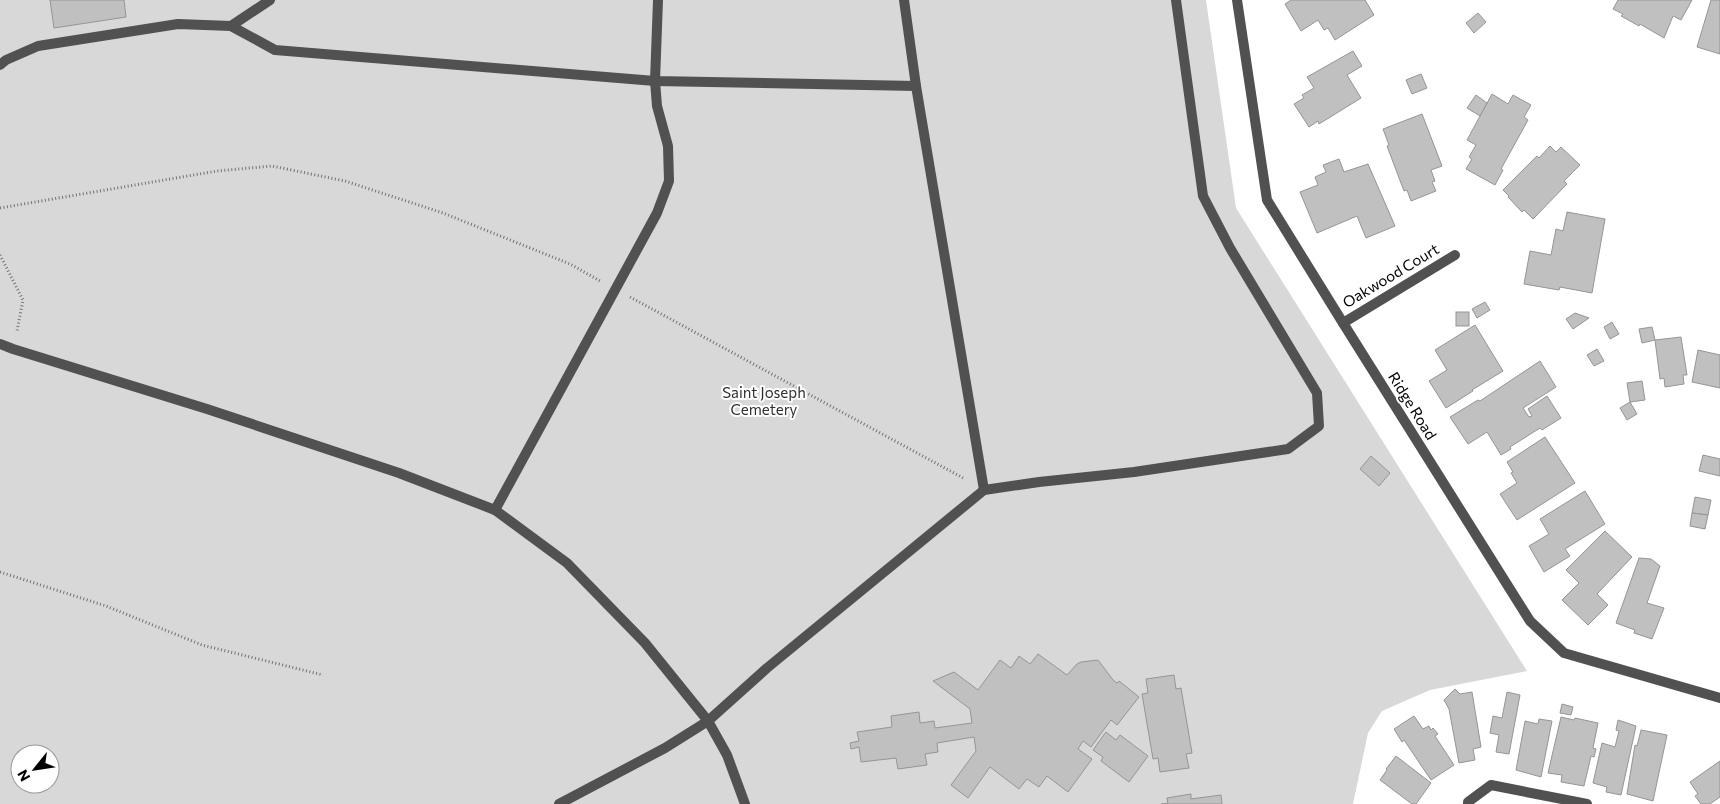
<svg xmlns="http://www.w3.org/2000/svg" width="1720" height="804" font-family="Commissioner,sans-serif">
	<rect width="100%" height="100%" fill="#fff"/>
	<path fill="#d8d8d8" fill-rule="evenodd" d="M 0,0 L 1206,0 L 1236,208 L 1527,671 L 1430,690 L 1382,711 L 1368,733 L 1353,804 L 0,804 ZM 20,754 L 50,754 L 50,784 L 20,784 Z"/>
	<g fill="#c0c0c0" stroke="#959595">
		<path d="M 50,0 L 124,0 L 126,17 L 54,28 Z"/>
		<path d="M 1291,0 L 1365,0 L 1374,15 L 1335,40 L 1328,28 L 1324,30 L 1318,20 L 1301,31 L 1285,4 Z"/>
		<path d="M 1618,0 L 1692,0 L 1681,20 L 1673,16 L 1664,38 L 1640,24 L 1639,26 L 1621,16 L 1623,14 L 1613,9 Z"/>
		<path d="M 1711,0 L 1720,0 L 1720,54 L 1697,47 Z"/>
		<path d="M 1478,13 L 1486,22 L 1474,33 L 1466,23 Z"/>
		<path d="M 1353,51 L 1362,66 L 1347,75 L 1361,98 L 1319,124 L 1318,121 L 1309,127 L 1294,104 L 1304,98 L 1302,95 L 1314,88 L 1307,77 Z"/>
		<path d="M 1421,74 L 1427,88 L 1412,94 L 1406,80 Z"/>
		<path d="M 1492,94 L 1508,104 L 1513,95 L 1531,105 L 1524,117 L 1528,120 L 1501,169 L 1503,170 L 1495,185 L 1466,169 L 1472,159 L 1469,157 L 1476,145 L 1467,140 Z"/>
		<path d="M 1476,95 L 1487,103 L 1480,116 L 1467,108 Z"/>
		<path d="M 1422,114 L 1442,166 L 1431,170 L 1435,181 L 1432,182 L 1436,191 L 1411,201 L 1407,190 L 1404,191 L 1387,146 L 1389,145 L 1383,129 Z"/>
		<path d="M 1550,146 L 1556,152 L 1561,147 L 1580,165 L 1564,181 L 1567,184 L 1533,219 L 1524,210 L 1522,212 L 1508,197 L 1509,196 L 1503,190 L 1537,156 L 1539,158 Z"/>
		<path d="M 1339,159 L 1344,172 L 1368,164 L 1395,226 L 1366,238 L 1357,216 L 1317,233 L 1300,192 L 1318,185 L 1315,177 L 1326,172 L 1323,165 Z"/>
		<path d="M 1567,212 L 1605,219 L 1592,293 L 1560,287 L 1559,290 L 1524,284 L 1530,251 L 1551,255 L 1556,229 L 1563,231 Z"/>
		<path d="M 1485,302 L 1490,310 L 1477,318 L 1472,309 Z"/>
		<rect x="1456" y="312" width="13" height="14"/>
		<path d="M 1575,313 L 1589,318 L 1573,329 L 1566,319 Z"/>
		<path d="M 1612,322 L 1619,334 L 1610,339 L 1604,327 Z"/>
		<path d="M 1475,325 L 1503,371 L 1472,390 L 1473,391 L 1446,408 L 1429,381 L 1447,370 L 1435,350 Z"/>
		<path d="M 1652,327 L 1655,340 L 1642,343 L 1639,329 Z"/>
		<path d="M 1681,337 L 1687,375 L 1683,375 L 1684,384 L 1665,387 L 1664,378 L 1660,379 L 1655,340 Z"/>
		<path d="M 1597,349 L 1604,361 L 1594,366 L 1587,355 Z"/>
		<path d="M 1698,350 L 1720,355 L 1720,388 L 1692,382 Z"/>
		<path d="M 1540,361 L 1556,387 L 1523,408 L 1529,417 L 1532,416 L 1528,409 L 1547,396 L 1561,418 L 1542,430 L 1540,428 L 1510,447 L 1511,449 L 1501,455 L 1487,432 L 1468,444 L 1450,417 L 1478,400 L 1480,401 Z"/>
		<path d="M 1642,381 L 1645,400 L 1630,402 L 1627,383 Z"/>
		<path d="M 1630,402 L 1637,414 L 1627,420 L 1620,408 Z"/>
		<path d="M 1545,437 L 1575,483 L 1517,520 L 1500,494 L 1517,483 L 1511,473 L 1513,472 L 1507,462 Z"/>
		<path d="M 1703,455 L 1720,459 L 1720,476 L 1699,471 Z"/>
		<path d="M 1371,456 L 1390,473 L 1379,486 L 1360,469 Z"/>
		<path d="M 1585,491 L 1605,524 L 1565,549 L 1570,556 L 1544,572 L 1529,546 L 1549,534 L 1540,519 Z"/>
		<path d="M 1695,497 L 1711,500 L 1708,515 L 1692,513 Z"/>
		<path d="M 1692,513 L 1708,515 L 1705,529 L 1690,526 Z"/>
		<path d="M 1605,531 L 1632,557 L 1597,594 L 1608,605 L 1588,625 L 1562,600 L 1579,583 L 1566,570 Z"/>
		<path d="M 1639,558 L 1651,559 L 1660,566 L 1647,603 L 1664,608 L 1652,639 L 1634,633 L 1635,630 L 1616,623 Z"/>
		<path d="M 1038,654 L 1067,675 L 1077,664 L 1081,662 L 1098,660 L 1113,680 L 1117,683 L 1119,681 L 1139,697 L 1117,725 L 1111,720 L 1091,747 L 1083,741 L 1078,749 L 1092,759 L 1068,792 L 1047,776 L 1039,787 L 1027,779 L 1019,789 L 990,767 L 968,798 L 951,785 L 976,751 L 974,737 L 937,743 L 938,752 L 925,754 L 927,765 L 898,769 L 896,758 L 861,762 L 859,747 L 851,749 L 850,743 L 859,741 L 857,732 L 892,727 L 891,716 L 919,712 L 920,723 L 934,721 L 935,728 L 972,723 L 970,709 L 933,681 L 954,672 L 978,690 L 1000,660 L 1011,668 L 1019,656 L 1030,664 Z"/>
		<path d="M 1174,675 L 1176,689 L 1181,688 L 1192,753 L 1186,754 L 1189,768 L 1160,772 L 1158,758 L 1153,759 L 1142,694 L 1148,693 L 1146,679 Z"/>
		<path d="M 1455,689 L 1460,694 L 1472,692 L 1481,747 L 1473,749 L 1475,760 L 1459,763 L 1449,709 L 1444,700 Z"/>
		<path d="M 1507,692 L 1520,695 L 1509,754 L 1496,752 L 1499,735 L 1490,733 L 1493,716 L 1502,718 Z"/>
		<path d="M 1562,704 L 1573,707 L 1571,715 L 1560,713 Z"/>
		<path d="M 1414,716 L 1423,729 L 1429,726 L 1431,730 L 1433,728 L 1438,734 L 1435,736 L 1454,765 L 1431,780 L 1404,740 L 1402,742 L 1394,729 Z"/>
		<path d="M 1561,717 L 1574,720 L 1575,718 L 1598,723 L 1593,748 L 1596,749 L 1594,757 L 1591,756 L 1584,786 L 1561,782 L 1562,775 L 1548,773 Z"/>
		<path d="M 1539,719 L 1552,721 L 1541,777 L 1516,770 L 1525,721 L 1538,724 Z"/>
		<path d="M 1618,720 L 1636,726 L 1621,795 L 1606,792 L 1607,787 L 1593,783 L 1602,743 L 1615,747 L 1619,731 L 1616,730 Z"/>
		<path d="M 1641,730 L 1667,735 L 1653,801 L 1627,794 L 1635,745 L 1637,746 Z"/>
		<path d="M 1106,732 L 1116,740 L 1120,735 L 1148,756 L 1129,782 L 1101,761 L 1103,757 L 1093,750 Z"/>
		<path d="M 1396,756 L 1431,783 L 1416,804 L 1412,804 L 1380,780 L 1387,770 L 1386,769 Z"/>
		<path d="M 1720,761 L 1720,797 L 1710,804 L 1701,804 L 1695,796 L 1698,794 L 1690,782 Z"/>
		<path d="M 1191,794 L 1191,799 L 1221,795 L 1222,804 L 1161,804 L 1168,803 L 1167,798 Z"/>
	</g>
	<g fill="none" stroke-linecap="round" stroke-linejoin="round">
		<g stroke="#737373" stroke-width="3" stroke-dasharray="1 2.5" stroke-linecap="butt">
			<path d="M 0,208 L 217,171 L 272,166 L 345,181 L 443,213 L 570,264 L 600,281"/>
			<path d="M 0,255 L 23,300 L 17,331"/>
			<path d="M 630,297 L 965,479"/>
			<path d="M 0,572 L 106,606 L 202,645 L 323,675"/>
		</g>
		<g stroke="#515151" stroke-width="10">
			<path d="M 904,0 L 916,86 L 984,490"/>
			<path d="M 231,26 L 270,0"/>
			<path d="M 0,65 L 6,60 L 38,46 L 178,24 L 231,26 L 275,50 L 655,81 L 916,86"/>
			<path d="M 0,344 L 13,349 L 207,409 L 399,473 L 495,510 L 567,563 L 645,643 L 708,721 L 665,748 L 559,804"/>
			<path d="M 495,510 L 657,213 L 669,181 L 668,146 L 657,106 L 655,81 L 658,0"/>
			<path d="M 745,804 L 727,755 L 708,721 L 767,668 L 984,490 L 1039,482 L 1134,472 L 1288,449 L 1319,426 L 1317,393 L 1230,248 L 1203,196 L 1176,0"/>
			<path d="M 1468,804 L 1468,802 L 1491,785 L 1587,804"/>
		</g>
		<g stroke="#515151" stroke-width="10">
			<path d="M 1237,0 L 1267,200 L 1343,323 L 1530,621 L 1564,653 L 1720,698"/>
			<path d="M 1343,323 L 1455,255"/>
		</g>
	</g>
	<g text-anchor="middle" stroke-width="4" stroke-linejoin="round" paint-order="stroke">
		<g font-size="15" fill="#000" stroke="#fff">
			<text transform="translate(1391 276) rotate(-31)" y="5">Oakwood Court</text>
			<text transform="translate(1412 406) rotate(58)" y="5">Ridge Road</text>
		</g>
		<g font-size="15" fill="#2f2f2f" stroke="#fff">
			<text x="764" y="398">Saint Joseph<tspan x="764" dy="17">Cemetery</tspan></text>
		</g>
	</g>
	<g transform="translate(35 769) rotate(240)"><circle r="24" fill="#ffffff" stroke="#999999"/>
	<path d="M0-4L9 19L0 12L-9 19Z" fill="#000000"/>
	<text y="-8" font-size="14" font-weight="bold" text-anchor="middle" fill="#000000">N</text>
	</g>
</svg>
